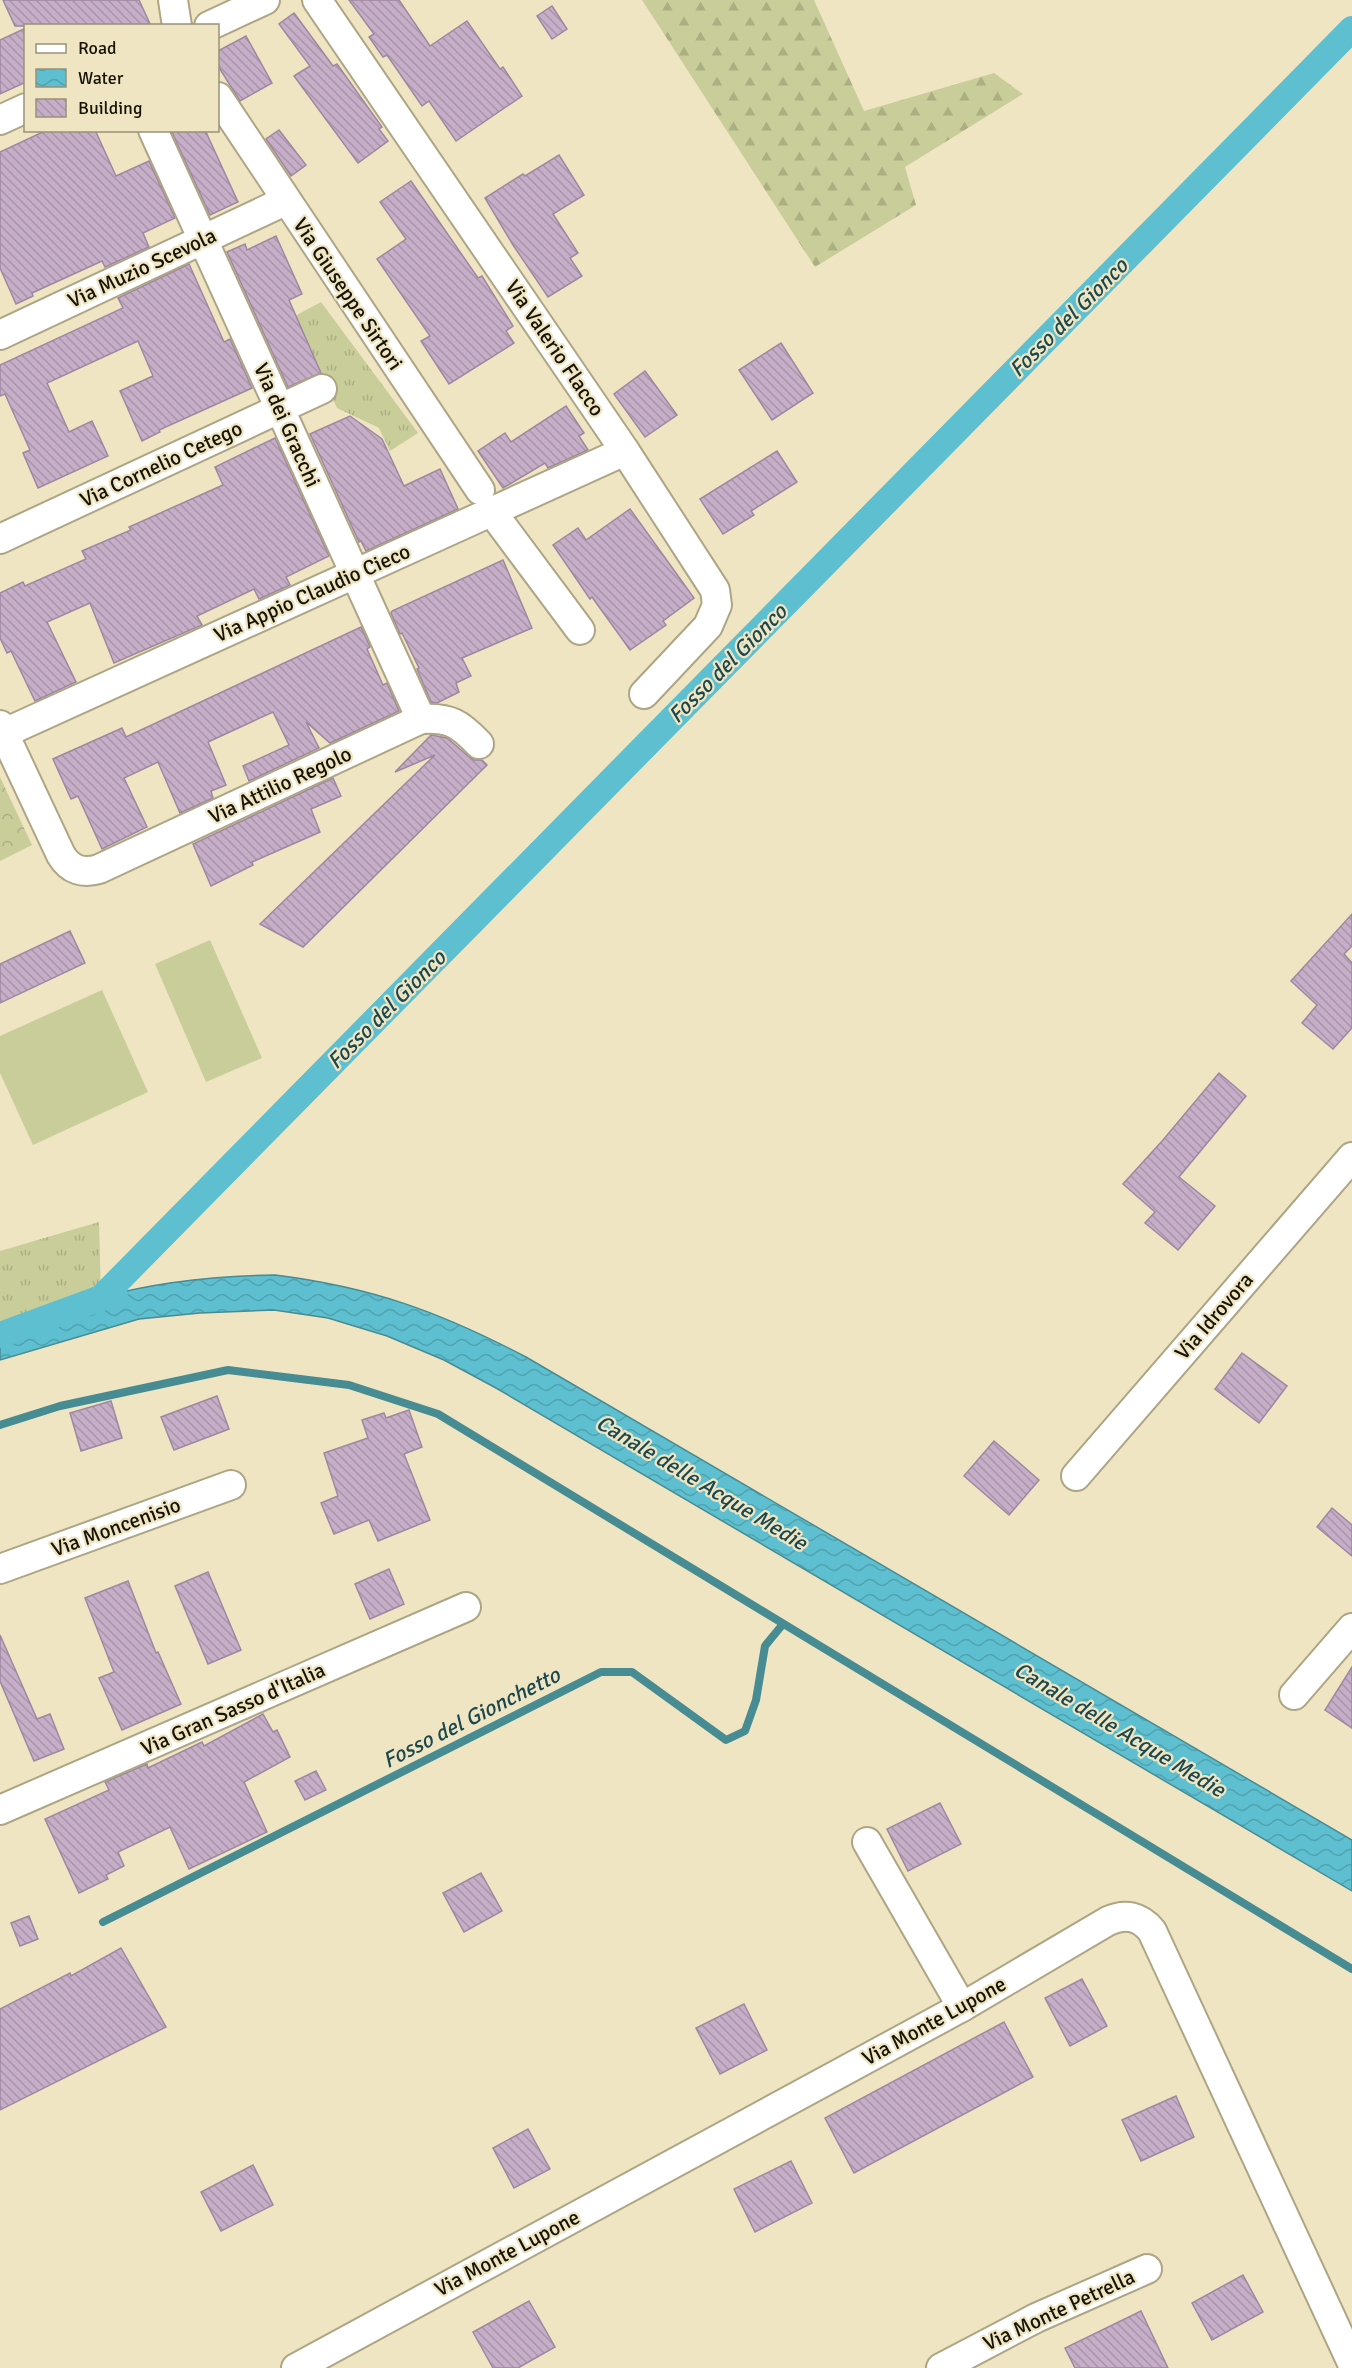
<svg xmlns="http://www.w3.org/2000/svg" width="1352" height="2368" font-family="Signika,sans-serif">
	<defs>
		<pattern id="grass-tufts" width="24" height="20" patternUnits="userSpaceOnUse" patternTransform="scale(1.5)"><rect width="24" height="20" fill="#c9cd99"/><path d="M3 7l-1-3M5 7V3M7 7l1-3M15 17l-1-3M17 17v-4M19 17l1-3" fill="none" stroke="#acaf82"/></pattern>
		<pattern id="forest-firs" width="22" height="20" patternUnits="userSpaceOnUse" patternTransform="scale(1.5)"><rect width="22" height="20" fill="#c9cd99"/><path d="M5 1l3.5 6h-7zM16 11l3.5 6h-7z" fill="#acaf82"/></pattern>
		<pattern id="park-crowns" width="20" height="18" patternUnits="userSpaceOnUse" patternTransform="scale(1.5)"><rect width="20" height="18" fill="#c9cd99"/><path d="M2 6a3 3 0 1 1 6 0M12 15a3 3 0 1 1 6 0" fill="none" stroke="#acaf82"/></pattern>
		<pattern id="water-waves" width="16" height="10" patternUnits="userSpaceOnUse" patternTransform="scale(1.5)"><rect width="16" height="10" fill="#5dbfcf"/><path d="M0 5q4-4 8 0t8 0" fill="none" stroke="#50a3b0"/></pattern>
		<pattern id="building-back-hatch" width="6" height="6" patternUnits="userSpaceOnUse" patternTransform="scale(1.5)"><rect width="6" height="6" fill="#c6aec9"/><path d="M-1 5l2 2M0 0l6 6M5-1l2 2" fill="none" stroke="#a995ab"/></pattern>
	</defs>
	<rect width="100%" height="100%" fill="#efe5c3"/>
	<g fill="url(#grass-tufts)">
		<path d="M 321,302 L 418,433 L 390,451 L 379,428 L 337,408 L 295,316 Z"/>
		<path d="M 99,1222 L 101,1298 L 0,1335 L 0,1251 Z"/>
	</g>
	<path fill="url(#forest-firs)" d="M 642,0 L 814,0 L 864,111 L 994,73 L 1023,94 L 905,167 L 916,205 L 815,267 Z"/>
	<path fill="url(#park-crowns)" d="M 0,777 L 32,845 L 0,861 Z"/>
	<g fill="#c9cd99">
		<path d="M 210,940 L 262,1058 L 206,1082 L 155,964 Z"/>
		<path d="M 102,990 L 148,1092 L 33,1145 L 0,1073 L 0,1036 Z"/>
	</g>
	<path fill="url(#water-waves)" stroke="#478b93" stroke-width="1.5" d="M 275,1275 C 372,1287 440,1312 526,1357 L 1352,1840 L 1352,1891 L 496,1388 L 444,1360 L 387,1336 L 328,1318 L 274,1310 L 200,1313 L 139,1319 L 0,1360 L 0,1335 C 34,1322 68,1307 103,1297 C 160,1281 217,1276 275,1275 Z"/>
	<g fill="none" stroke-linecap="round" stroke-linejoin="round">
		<g stroke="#478b93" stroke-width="8">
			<path d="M 0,1425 L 60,1406 L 228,1370 L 349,1385 L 438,1414 L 1352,1969"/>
			<path d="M 103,1922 L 601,1672 L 632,1672 L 726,1740 L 745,1731 L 756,1700 L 765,1646 L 783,1624"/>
		</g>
		<g stroke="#5dbfcf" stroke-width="26">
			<path d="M 101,1298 L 1352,29"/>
			<path d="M 0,1335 L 101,1298 L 115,1296"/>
		</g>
	</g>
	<g fill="url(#building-back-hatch)" stroke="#9e87a1" stroke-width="1.5">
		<path d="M 3,0 L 139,0 L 151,26 L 15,26 Z"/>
		<path d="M 349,0 L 399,0 L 430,46 L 467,21 L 500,69 L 503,67 L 522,96 L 456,141 L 429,101 L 422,106 L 387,55 L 383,57 L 369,37 L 374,34 Z"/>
		<path d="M 552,6 L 567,29 L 552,39 L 537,16 Z"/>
		<path d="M 294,13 L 333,66 L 337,64 L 382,127 L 379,129 L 388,141 L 358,163 L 294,76 L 310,66 L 279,24 Z"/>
		<path d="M 26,28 L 26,82 L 0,94 L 0,40 Z"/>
		<path d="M 246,36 L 272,83 L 240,101 L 218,66 L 218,51 Z"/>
		<path d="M 47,130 L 95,130 L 116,176 L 149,161 L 175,218 L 143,233 L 149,247 L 105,267 L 102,261 L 32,293 L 33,296 L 16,304 L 0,268 L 0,152 Z"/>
		<path d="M 171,130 L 205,130 L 238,202 L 210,215 Z"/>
		<path d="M 279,130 L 306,165 L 291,176 L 266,139 Z"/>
		<path d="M 559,155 L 584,195 L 553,214 L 578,253 L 570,258 L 582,276 L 548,297 L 513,245 L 485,198 L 523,174 L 525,176 Z"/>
		<path d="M 411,181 L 478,278 L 482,276 L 513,326 L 506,331 L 514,343 L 449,384 L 421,341 L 430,336 L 377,259 L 406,239 L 380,202 Z"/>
		<path d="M 276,236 L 302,294 L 289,300 L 321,373 L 288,387 L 227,252 L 245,244 L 247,250 Z"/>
		<path d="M 189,264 L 224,342 L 230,339 L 252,388 L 159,430 L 160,432 L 142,441 L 120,391 L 153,376 L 138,341 L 47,383 L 69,432 L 92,421 L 108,456 L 38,488 L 23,453 L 30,450 L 5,394 L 0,396 L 0,365 L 123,308 L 118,298 Z"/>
		<path d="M 781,343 L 813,393 L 772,420 L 739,370 Z"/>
		<path d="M 645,371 L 677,415 L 645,437 L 614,394 Z"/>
		<path d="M 566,406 L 584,433 L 579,436 L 588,450 L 548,468 L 545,463 L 503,488 L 478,451 L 505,433 L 511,442 Z"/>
		<path d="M 350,416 L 382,439 L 404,486 L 440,469 L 458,509 L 366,551 L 361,541 L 359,542 L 310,434 Z"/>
		<path d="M 275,438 L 329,556 L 286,577 L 290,585 L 259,599 L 254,589 L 197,616 L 202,625 L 114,663 L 90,603 L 47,622 L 76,682 L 35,701 L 11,651 L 7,653 L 0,638 L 0,593 L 23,582 L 25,586 L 86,559 L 82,551 L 131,530 L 129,527 L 223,485 L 215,467 Z"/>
		<path d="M 777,451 L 797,482 L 751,511 L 754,515 L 723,534 L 700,499 Z"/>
		<path d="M 630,509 L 694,598 L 663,621 L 666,625 L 630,650 L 592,597 L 590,599 L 553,545 L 578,528 L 586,540 Z"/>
		<path d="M 503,560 L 532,628 L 462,658 L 471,676 L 456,683 L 459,692 L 437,703 L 431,702 L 417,669 L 419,668 L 402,633 L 400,634 L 391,613 L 392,611 Z"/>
		<path d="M 361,627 L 370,647 L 367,649 L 383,685 L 387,683 L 399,711 L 330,743 L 306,722 L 319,748 L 249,781 L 243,766 L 289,745 L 273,712 L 208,742 L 226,785 L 211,791 L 213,798 L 180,813 L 158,762 L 124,778 L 147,827 L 102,849 L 78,796 L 71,799 L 53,759 L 122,728 L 126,737 Z"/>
		<path d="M 431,735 L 447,738 L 468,756 L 474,760 L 482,760 L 487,765 L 303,947 L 260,924 L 435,755 L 395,772 Z"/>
		<path d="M 333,778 L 341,796 L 311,809 L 320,832 L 252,862 L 253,865 L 211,886 L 193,844 Z"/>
		<path d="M 1352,914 L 1352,946 L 1344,954 L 1352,963 L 1352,1028 L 1333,1049 L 1302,1023 L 1317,1005 L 1291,981 Z"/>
		<path d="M 70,931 L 85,963 L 0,1003 L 0,964 Z"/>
		<path d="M 1219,1073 L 1246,1096 L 1179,1177 L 1215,1206 L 1178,1250 L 1145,1223 L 1155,1212 L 1123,1184 L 1163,1140 Z"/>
		<path d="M 1242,1353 L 1287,1386 L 1259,1423 L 1215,1389 Z"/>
		<path d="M 217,1396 L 229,1429 L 174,1450 L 161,1417 Z"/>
		<path d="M 111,1401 L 122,1438 L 81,1451 L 70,1413 Z"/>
		<path d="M 409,1410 L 422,1447 L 404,1454 L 430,1520 L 378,1541 L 369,1520 L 334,1534 L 321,1503 L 338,1496 L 324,1453 L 368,1438 L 362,1420 L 384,1413 L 386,1418 Z"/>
		<path d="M 994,1441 L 1039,1480 L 1009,1515 L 964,1476 Z"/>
		<path d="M 1332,1508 L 1352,1525 L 1352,1556 L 1317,1527 Z"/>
		<path d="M 389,1569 L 404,1604 L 370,1619 L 355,1584 Z"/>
		<path d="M 208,1572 L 241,1650 L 208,1664 L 175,1586 Z"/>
		<path d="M 128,1581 L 156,1653 L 158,1652 L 181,1704 L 122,1730 L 99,1678 L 114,1672 L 85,1598 Z"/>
		<path d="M 0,1635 L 37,1719 L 50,1714 L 64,1749 L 34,1761 L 0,1681 Z"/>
		<path d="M 1352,1667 L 1352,1728 L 1325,1710 Z"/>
		<path d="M 263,1714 L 273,1732 L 277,1730 L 290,1757 L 244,1782 L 267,1832 L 189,1869 L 170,1827 L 118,1852 L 124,1866 L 106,1875 L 108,1879 L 79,1893 L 45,1819 L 109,1790 L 105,1782 L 147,1764 L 148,1768 L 202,1742 L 204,1746 Z"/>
		<path d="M 316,1771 L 326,1790 L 305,1800 L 295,1781 Z"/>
		<path d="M 940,1803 L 961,1844 L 908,1871 L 887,1829 Z"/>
		<path d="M 481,1873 L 502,1911 L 464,1932 L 443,1893 Z"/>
		<path d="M 29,1916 L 38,1939 L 20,1946 L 11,1923 Z"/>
		<path d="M 121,1948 L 166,2027 L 0,2110 L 0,2009 L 70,1973 L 71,1976 Z"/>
		<path d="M 1082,1979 L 1107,2026 L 1070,2046 L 1045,1998 Z"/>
		<path d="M 744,2004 L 767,2050 L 720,2074 L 696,2028 Z"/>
		<path d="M 1004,2022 L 1033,2077 L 854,2173 L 825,2118 Z"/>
		<path d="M 1176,2096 L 1194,2137 L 1141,2161 L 1122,2120 Z"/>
		<path d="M 528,2129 L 550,2169 L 514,2188 L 493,2148 Z"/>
		<path d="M 791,2161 L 812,2203 L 755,2232 L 734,2189 Z"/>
		<path d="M 253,2165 L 273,2205 L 221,2231 L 201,2192 Z"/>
		<path d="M 1243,2275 L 1263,2312 L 1212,2340 L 1192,2303 Z"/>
		<path d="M 529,2301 L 555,2347 L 518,2368 L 493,2368 L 473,2332 Z"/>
		<path d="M 1141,2311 L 1168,2368 L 1075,2368 L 1065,2348 Z"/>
	</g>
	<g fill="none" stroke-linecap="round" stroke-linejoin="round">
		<g stroke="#aea585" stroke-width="32">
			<g id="minor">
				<path d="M 173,0 L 177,26"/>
				<path d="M 317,0 L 625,451 L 715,590 L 717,605 L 708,626 L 644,694"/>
				<path d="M 209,26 L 265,0"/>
				<path d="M 218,97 L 480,490"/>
				<path d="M 0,120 L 26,108"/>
				<path d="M 153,130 L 421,719"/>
				<path d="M 0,335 L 285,201"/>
				<path d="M 492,512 L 580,630"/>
				<path d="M 0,539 L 322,389"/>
				<path d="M 0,725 L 61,855 C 70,870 83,874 99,869 L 421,719 C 450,717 460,724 479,744"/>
				<path d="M 0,735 L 625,451"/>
				<path d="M 1076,1476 L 1352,1157"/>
				<path d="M 0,1569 L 231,1485"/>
				<path d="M 1294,1695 L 1352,1628"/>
				<path d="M 0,1810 L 466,1607"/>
				<path d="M 867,1842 L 962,2007"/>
				<path d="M 296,2368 L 962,2007 L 1108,1921 C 1125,1913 1140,1916 1152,1931 L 1352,2363"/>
				<path d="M 941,2368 L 1036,2318 L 1147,2269"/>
			</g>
		</g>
		<use href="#minor" stroke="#fff" stroke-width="28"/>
	</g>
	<g text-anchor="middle" stroke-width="4.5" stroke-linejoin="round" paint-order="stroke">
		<g font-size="21" fill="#151206" stroke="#efe5c3">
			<text transform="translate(142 268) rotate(-25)" y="7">Via Muzio Scevola</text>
			<text transform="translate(348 294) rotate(56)" y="7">Via Giuseppe Sirtori</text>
			<text transform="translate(555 348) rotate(56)" y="7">Via Valerio Flacco</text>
			<text transform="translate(287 425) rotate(66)" y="7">Via dei Gracchi</text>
			<text transform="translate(161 464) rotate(-25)" y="7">Via Cornelio Cetego</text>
			<text transform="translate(312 593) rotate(-24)" y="7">Via Appio Claudio Cieco</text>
			<text transform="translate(280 785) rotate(-25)" y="7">Via Attilio Regolo</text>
			<text transform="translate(1214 1316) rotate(-49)" y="7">Via Idrovora</text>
			<text transform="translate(116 1527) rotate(-20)" y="7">Via Moncenisio</text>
			<text transform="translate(233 1709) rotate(-24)" y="7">Via Gran Sasso d'Italia</text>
			<text transform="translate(934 2021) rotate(-29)" y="7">Via Monte Lupone</text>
			<text transform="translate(507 2253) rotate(-28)" y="7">Via Monte Lupone</text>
			<text transform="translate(1059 2310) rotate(-25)" y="7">Via Monte Petrella</text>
		</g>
		<g font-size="22" font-style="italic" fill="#1b484f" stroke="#efe5c3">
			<text transform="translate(1068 317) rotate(-45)" y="8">Fosso del Gionco</text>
			<text transform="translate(727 663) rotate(-45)" y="8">Fosso del Gionco</text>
			<text transform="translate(386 1009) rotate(-45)" y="8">Fosso del Gionco</text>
			<text transform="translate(702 1482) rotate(31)" y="8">Canale delle Acque Medie</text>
			<text transform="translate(471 1717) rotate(-27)" y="8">Fosso del Gionchetto</text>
			<text transform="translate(1120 1729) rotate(31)" y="8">Canale delle Acque Medie</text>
		</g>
	</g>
	<rect x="24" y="24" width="195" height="108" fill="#efe5c3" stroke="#989177" stroke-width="1.5"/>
	<rect x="36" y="44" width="30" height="9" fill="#ffffff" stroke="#989177" stroke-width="1.5"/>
	<text x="78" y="54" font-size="18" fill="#151206">Road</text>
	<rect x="36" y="69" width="30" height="18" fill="url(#water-waves)" stroke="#989177" stroke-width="1.5"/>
	<text x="78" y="84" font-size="18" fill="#151206">Water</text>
	<rect x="36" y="99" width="30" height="18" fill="url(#building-back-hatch)" stroke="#989177" stroke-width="1.5"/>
	<text x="78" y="114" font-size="18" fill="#151206">Building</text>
</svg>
